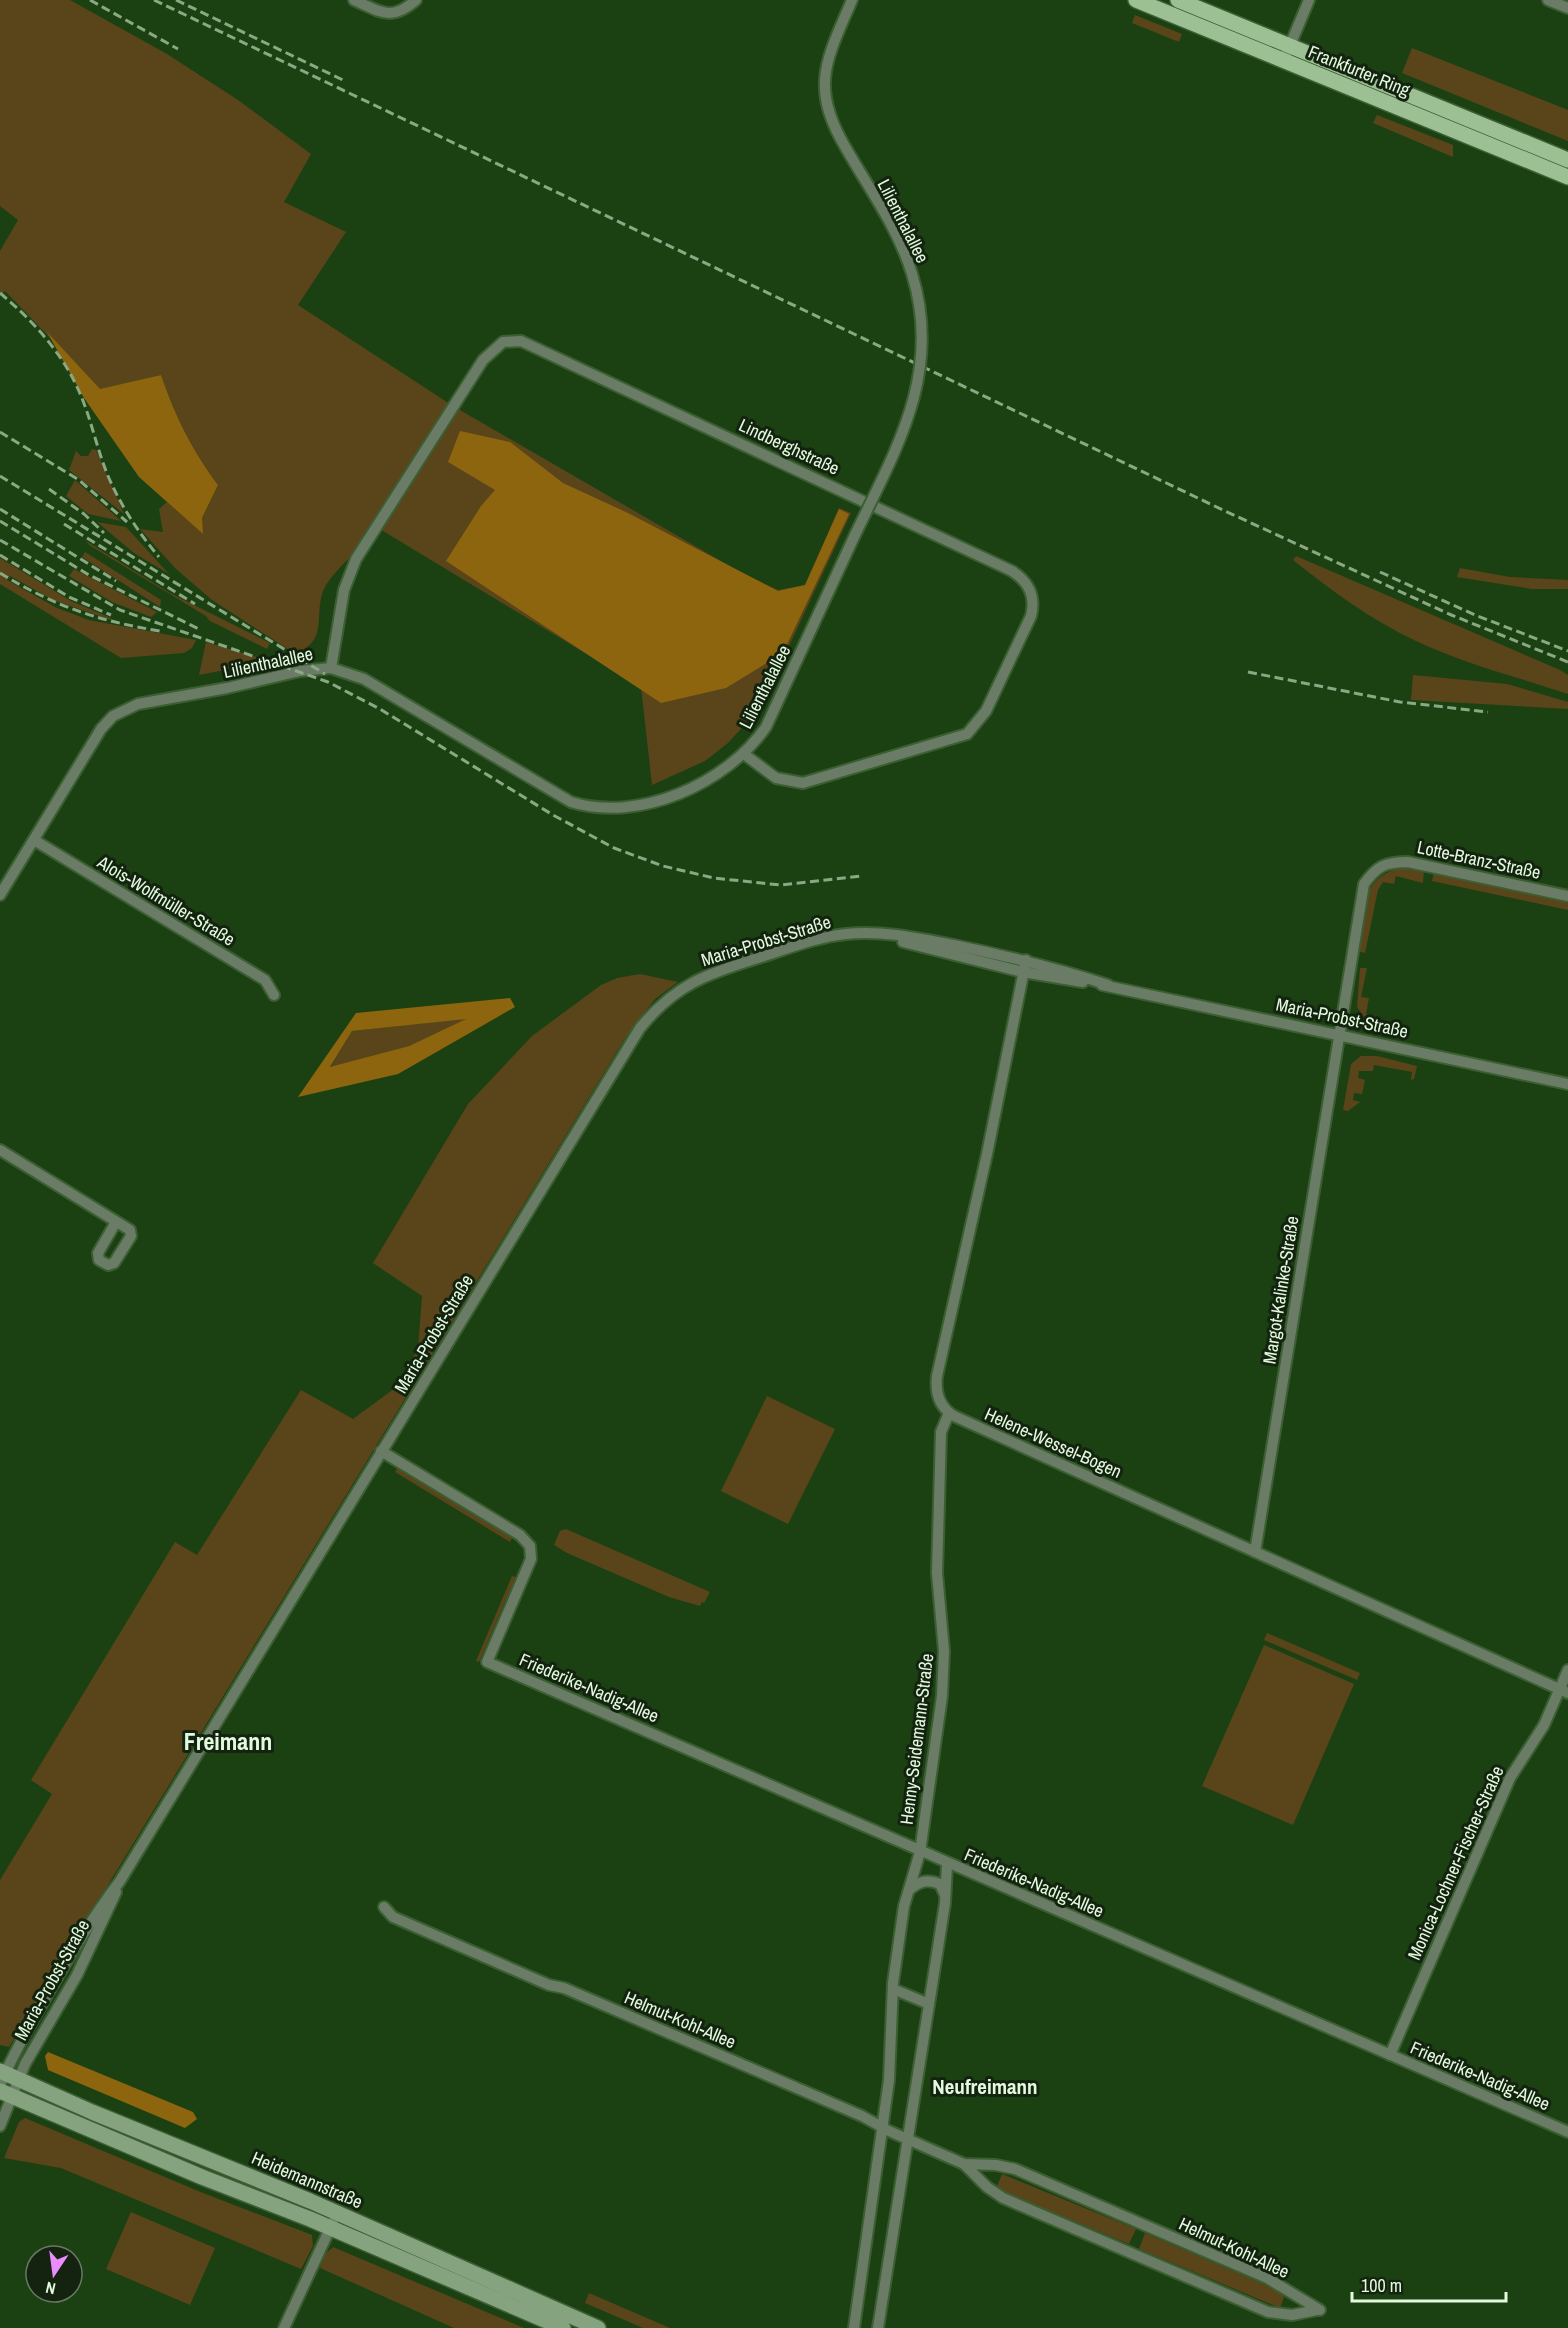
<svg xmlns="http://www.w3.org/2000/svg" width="1568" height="2328" font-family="'Archivo Narrow',sans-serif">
	<rect width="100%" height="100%" fill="#1b4112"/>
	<g fill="#5a441a">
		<path d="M 0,0 L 70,0 L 167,54 L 238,100 L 311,154 L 284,202 L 346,232 L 298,305 L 453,406 L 740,572 L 778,590 L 805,585 L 839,508 L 851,513 L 760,708 L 728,743 L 705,761 L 652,785 L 641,687 L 378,528 C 366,542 332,573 325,587 C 312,611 331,643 294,653 L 212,600 L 176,569 L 140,529 L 163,532 L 159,509 L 167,502 L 202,533 L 202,518 L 218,485 C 191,448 176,418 161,375 L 100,390 L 5,291 L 2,294 L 0,292 L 0,251 L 18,220 L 0,206 Z"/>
		<path d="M 1135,15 L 1182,34 L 1179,42 L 1132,23 Z"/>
		<path d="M 1412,48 L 1568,110 L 1568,141 L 1402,73 Z"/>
		<path d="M 1377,115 L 1453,145 L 1453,157 L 1373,123 Z"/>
		<path d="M 92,449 L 96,450 L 124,514 L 69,470 L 76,451 L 81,456 L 88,456 Z"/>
		<path d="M 75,480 L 121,521 L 88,514 L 66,496 Z"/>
		<path d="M 97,522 L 126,527 L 169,574 L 134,553 Z"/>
		<path d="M 86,541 L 170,593 L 270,643 L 267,649 L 210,621 L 206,616 L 89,545 Z"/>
		<path d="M 85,552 L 161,600 L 160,607 L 82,557 Z"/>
		<path d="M 1296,556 L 1560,670 L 1568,675 L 1568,694 C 1518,677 1464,664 1416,641 C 1371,620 1332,591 1293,560 Z"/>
		<path d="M 0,558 L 71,601 L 111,618 L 111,620 L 53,600 L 10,576 L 7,580 L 57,608 L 89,620 L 196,640 L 192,648 L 184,653 L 121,658 L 0,584 Z"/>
		<path d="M 1460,568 L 1510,577 L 1568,580 L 1568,589 L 1532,589 L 1457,577 Z"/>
		<path d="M 74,569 L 157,612 L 151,617 L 112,602 L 69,576 Z"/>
		<path d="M 206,642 L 263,659 L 265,662 L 199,675 Z"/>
		<path d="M 1413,675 L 1507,684 L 1568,702 L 1568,709 L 1411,700 Z"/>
		<path d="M 1404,867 L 1424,870 L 1423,883 L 1396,876 L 1394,884 L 1383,882 L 1378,890 L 1365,953 L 1356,951 C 1363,913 1359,876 1404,867 Z"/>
		<path d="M 1434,872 L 1568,900 L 1568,910 L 1432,881 Z"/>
		<path d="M 1360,968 L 1367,968 L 1361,997 L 1369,998 L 1366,1014 L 1376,1016 L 1374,1023 L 1364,1017 L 1357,1007 Z"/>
		<path d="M 640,974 L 678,982 L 655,999 L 624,1040 L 9,2047 L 0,2045 L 0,1880 L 52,1794 L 31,1780 L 175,1542 L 197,1555 L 301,1390 L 353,1419 L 395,1388 L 418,1349 L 422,1296 L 373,1263 L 468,1104 L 532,1036 L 601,985 L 617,978 Z"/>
		<path d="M 469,1018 L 409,1046 L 330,1068 L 352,1031 Z"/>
		<path d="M 1361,1056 L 1377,1056 L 1417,1066 L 1414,1079 L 1411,1080 L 1412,1072 L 1374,1065 L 1373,1071 L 1359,1071 L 1358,1078 L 1365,1080 L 1362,1094 L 1354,1093 L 1353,1100 L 1360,1102 L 1348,1111 L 1343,1110 L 1351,1064 Z"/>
		<path d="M 767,1396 L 835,1429 L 788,1524 L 721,1491 Z"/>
		<path d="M 398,1467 L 513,1536 L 510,1542 L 395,1472 Z"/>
		<path d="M 566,1529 L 710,1592 L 704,1603 L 702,1602 L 700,1606 L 669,1597 L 567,1553 L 554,1545 L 560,1531 Z"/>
		<path d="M 512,1576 L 519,1578 L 510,1600 L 506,1599 L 479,1662 L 476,1661 Z"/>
		<path d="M 1267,1633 L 1360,1673 L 1357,1680 L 1264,1640 Z"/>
		<path d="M 1264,1645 L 1354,1684 L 1293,1825 L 1202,1786 Z"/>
		<path d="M 25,2118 L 198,2191 L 312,2235 L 313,2246 L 301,2269 L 61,2168 L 4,2158 L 19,2122 Z"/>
		<path d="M 1002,2174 L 1136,2229 L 1129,2244 L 1006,2193 L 997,2186 Z"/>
		<path d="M 131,2212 L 215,2248 L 190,2305 L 106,2269 Z"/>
		<path d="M 1145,2233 L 1282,2292 L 1284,2297 L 1280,2308 L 1139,2249 Z"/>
		<path d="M 333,2247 L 524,2328 L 454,2328 L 320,2268 L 325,2254 Z"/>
		<path d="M 589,2293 L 670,2328 L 643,2328 L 585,2303 Z"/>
	</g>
	<g fill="#8d650f" fill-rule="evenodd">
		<path d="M 47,332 L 100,389 L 161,375 C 176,418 191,448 218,485 L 202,518 L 203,534 L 139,477 L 84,398 Z"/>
		<path d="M 460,431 L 510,442 L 563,483 L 628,513 L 778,591 L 805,585 L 839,509 L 849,514 L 783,653 L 726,688 L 661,703 L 446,561 L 481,506 L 495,490 L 448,462 Z"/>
		<path d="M 510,998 L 515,1007 L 398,1074 L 298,1097 L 356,1013 ZM 466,1019 L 409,1046 L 330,1067 L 352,1031 Z"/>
		<path d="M 48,2052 L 193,2112 L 197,2119 L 185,2128 L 48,2070 L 45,2056 Z"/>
	</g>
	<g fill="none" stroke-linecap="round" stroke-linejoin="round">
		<g stroke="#3b5f33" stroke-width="14">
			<g id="minor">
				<path d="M 354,0 C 381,12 391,22 416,0"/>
				<path d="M 1548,0 L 1568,8"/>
				<path d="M 1283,62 L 1309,0"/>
				<path d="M 847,150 C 809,87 826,61 852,0"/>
				<path d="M 331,668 L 344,590 L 356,559 L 483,360 L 503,342 L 521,341 L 1012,571 C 1029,582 1036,596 1031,616 L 986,711 L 967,734 L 803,783 L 776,778 L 744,754"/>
				<path d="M 34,840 L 265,980 L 274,995"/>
				<path d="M 0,895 L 101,729 L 113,716 L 138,704 L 227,688 L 300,671 L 331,668 L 364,679 L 571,802 C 639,823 726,784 766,727 L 854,537"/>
				<path d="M 903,942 L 1023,972 L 1083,982"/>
				<path d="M 1026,960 L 987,1154 L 937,1376 C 935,1393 939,1407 954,1416 L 1568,1693"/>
				<path d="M 1102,985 L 1568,1084"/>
				<path d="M 0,1150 L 130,1230 L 131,1236 L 114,1263 L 108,1265 L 99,1260 L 98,1253 L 116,1222"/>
				<path d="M 381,1451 L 520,1535 L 530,1546 L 531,1559 L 487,1662 L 1568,2132"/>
				<path d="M 1255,1552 L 1364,884 C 1377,866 1385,862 1408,862 L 1568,896"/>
				<path d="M 909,1890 C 920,1881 926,1879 940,1884 L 945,1895"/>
				<path d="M 384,1907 L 393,1917 L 549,1985 L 564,1988 L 862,2116 L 889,2131 L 964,2164 L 996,2165 L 1015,2169 L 1267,2278 L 1320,2310"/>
				<path d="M 893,1989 L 929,2004"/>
				<path d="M 1390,2055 L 1510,1778 L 1544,1725 L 1568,1670"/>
				<path d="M 0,2085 C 12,2056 28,2029 43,2002 C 67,1960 91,1919 120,1881 L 640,1028 C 675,985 706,974 758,958 C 787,949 816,937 846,934 C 882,930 918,938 954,945 C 1007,956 1057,968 1108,985"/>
				<path d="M 0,2126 L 25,2064 L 77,1975 L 116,1892"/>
				<path d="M 964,2164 L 987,2187 L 1003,2198 L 1268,2312 L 1292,2315 L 1317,2310"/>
				<path d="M 284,2328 L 333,2222"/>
				<path d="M 854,2328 L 889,2080 L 893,1983 L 904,1906 L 920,1852 L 942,1696 L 944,1651 L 937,1573 L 941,1432 L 949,1413"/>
				<path d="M 878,2328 L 945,1903 L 947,1864"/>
			</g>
		</g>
		<g stroke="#3b5f33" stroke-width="18">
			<g id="secondary">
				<path d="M 0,2071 L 92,2112 L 310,2201 L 598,2328"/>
				<path d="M 0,2091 L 202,2177 L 310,2219 L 563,2328"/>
			</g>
		</g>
		<g stroke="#3b5f33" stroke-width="18">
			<g id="primary">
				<path d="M 1136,0 L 1568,177"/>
				<path d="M 1178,0 L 1568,160"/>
			</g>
		</g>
		<use href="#minor" stroke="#6a7c66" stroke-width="10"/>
		<use href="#secondary" stroke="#86a380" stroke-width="15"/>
		<use href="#primary" stroke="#9cc094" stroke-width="15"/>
		<g stroke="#8aa884" stroke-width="3" stroke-dasharray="9 4.5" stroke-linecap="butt">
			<path d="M 90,0 L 178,49"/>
			<path d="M 154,0 L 1225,511 L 1449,614 L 1568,662"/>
			<path d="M 176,0 L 345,81"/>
			<path d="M 0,293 C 31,319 61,351 78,389 C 91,417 96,447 108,476 C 121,506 138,532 159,557"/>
			<path d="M 0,432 L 79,480 L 127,522"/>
			<path d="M 0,476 L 325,674"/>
			<path d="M 49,489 L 84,514 L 104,533"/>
			<path d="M 0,509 L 116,581"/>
			<path d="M 0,521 L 89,575 L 201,630"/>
			<path d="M 64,524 L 195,604"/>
			<path d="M 0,540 L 120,610 L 328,682 L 380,709 L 553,815 L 614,848 L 663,866 L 714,878 L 780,885 L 861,876"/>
			<path d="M 0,555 L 69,597 L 111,615"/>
			<path d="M 1380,572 L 1475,615 L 1568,651"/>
			<path d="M 0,573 C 54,606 98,621 160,631"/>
			<path d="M 1248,672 L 1400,702 L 1488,712"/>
		</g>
		<g stroke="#3b5f33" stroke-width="14" stroke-linecap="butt">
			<path id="minor-bridge" d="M 847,150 C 870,190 899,230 912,274 C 943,374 895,451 854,537"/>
		</g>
		<use href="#minor-bridge" stroke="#6a7c66" stroke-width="10"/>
	</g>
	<g text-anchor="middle" stroke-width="6" stroke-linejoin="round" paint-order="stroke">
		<g font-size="18" fill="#e3fadf" stroke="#13230f">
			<text transform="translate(1359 71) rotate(22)" y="6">Frankfurter Ring</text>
			<text transform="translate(903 221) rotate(63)" y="6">Lilienthalallee</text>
			<text transform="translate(789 447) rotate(25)" y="6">Lindberghstraße</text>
			<text transform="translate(268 663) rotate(-12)" y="6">Lilienthalallee</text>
			<text transform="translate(765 687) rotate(-63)" y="6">Lilienthalallee</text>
			<text transform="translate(1479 860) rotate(12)" y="6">Lotte-Branz-Straße</text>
			<text transform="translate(166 901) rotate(31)" y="6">Alois-Wolfmüller-Straße</text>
			<text transform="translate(766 941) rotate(-17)" y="6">Maria-Probst-Straße</text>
			<text transform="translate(1342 1018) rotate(12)" y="6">Maria-Probst-Straße</text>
			<text transform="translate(1281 1290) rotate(-81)" y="6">Margot-Kalinke-Straße</text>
			<text transform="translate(434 1334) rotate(-59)" y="6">Maria-Probst-Straße</text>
			<text transform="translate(1053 1443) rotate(24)" y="6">Helene-Wessel-Bogen</text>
			<text transform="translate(589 1688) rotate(23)" y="6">Friederike-Nadig-Allee</text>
			<text transform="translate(917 1739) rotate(-83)" y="6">Henny-Seidemann-Straße</text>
			<text transform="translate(1456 1863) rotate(-66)" y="6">Monica-Lochner-Fischer-Straße</text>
			<text transform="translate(1034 1883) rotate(23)" y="6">Friederike-Nadig-Allee</text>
			<text transform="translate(52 1980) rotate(-61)" y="6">Maria-Probst-Straße</text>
			<text transform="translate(680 2020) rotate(23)" y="6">Helmut-Kohl-Allee</text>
			<text transform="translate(1480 2076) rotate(23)" y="6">Friederike-Nadig-Allee</text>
			<text transform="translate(307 2180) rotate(23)" y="6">Heidemannstraße</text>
			<text transform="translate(1234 2248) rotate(25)" y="6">Helmut-Kohl-Allee</text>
		</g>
		<g font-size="21" font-weight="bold" fill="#e3fadf" stroke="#13230f">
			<text x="985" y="2094">Neufreimann</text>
		</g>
		<g font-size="24" font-weight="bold" fill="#e3fadf" stroke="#13230f">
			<text x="228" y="1750">Freimann</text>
		</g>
	</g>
	<g transform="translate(54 2274) rotate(193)"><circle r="28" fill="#13230f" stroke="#667962" stroke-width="1.5"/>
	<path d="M0-4.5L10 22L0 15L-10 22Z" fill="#e98dfe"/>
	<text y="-9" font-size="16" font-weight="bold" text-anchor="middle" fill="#e3fadf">N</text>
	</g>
	<path d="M1352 2292v9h154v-9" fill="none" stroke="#e3fadf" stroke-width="3"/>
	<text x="1361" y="2292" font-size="18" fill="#e3fadf" stroke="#13230f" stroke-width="4.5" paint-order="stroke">100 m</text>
</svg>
